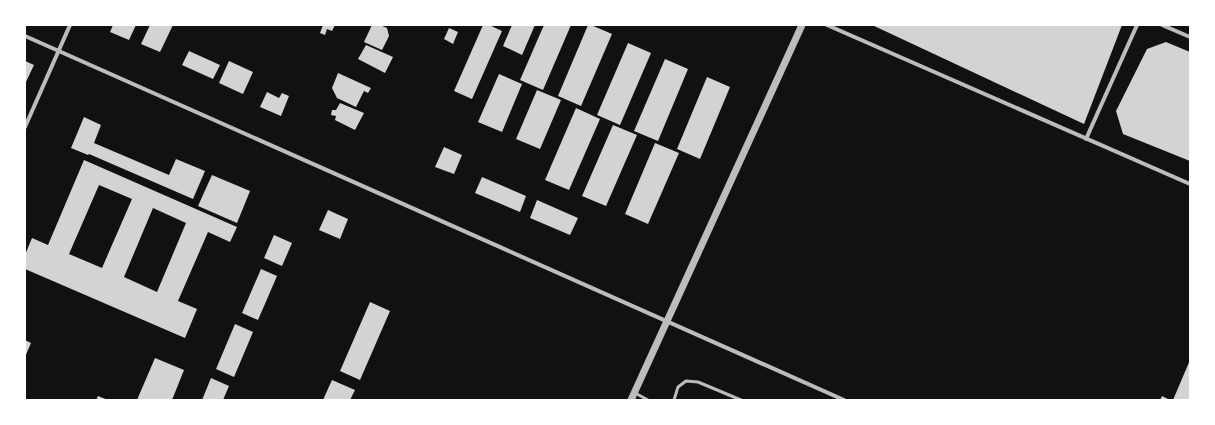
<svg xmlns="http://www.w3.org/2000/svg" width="1215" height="425" font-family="'Libre Baskerville',serif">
	<rect width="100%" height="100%" fill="#111"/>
	<g fill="#d3d3d3" fill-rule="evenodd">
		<path d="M 113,25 L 136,25 L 129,40 L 110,32 Z"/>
		<path d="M 150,25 L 173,25 L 160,52 L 141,44 Z"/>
		<path d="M 323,25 L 335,25 L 332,31 L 327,29 L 325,35 L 320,33 Z"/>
		<path d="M 372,25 L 380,25 L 387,28 L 389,36 L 382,50 L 364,42 Z"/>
		<path d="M 483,25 L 489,25 L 502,31 L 472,99 L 454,91 Z"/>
		<path d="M 512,25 L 535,25 L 522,55 L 503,46 Z"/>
		<path d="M 544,25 L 571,25 L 543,90 L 520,80 Z"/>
		<path d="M 588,25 L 591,25 L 612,34 L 581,106 L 558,96 Z"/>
		<path d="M 872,25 L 1122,25 L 1084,124 Z"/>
		<path d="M 449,28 L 458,32 L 453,44 L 444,39 Z"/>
		<path d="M 1166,42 L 1190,52 L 1190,161 L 1123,134 L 1116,111 L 1147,49 Z"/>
		<path d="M 628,43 L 651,53 L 620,125 L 597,115 Z"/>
		<path d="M 366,45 L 393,57 L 385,73 L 358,59 Z"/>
		<path d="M 189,51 L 220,65 L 213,79 L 182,65 Z"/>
		<path d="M 665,59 L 688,69 L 658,141 L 634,131 Z"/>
		<path d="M 25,61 L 34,65 L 25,84 Z"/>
		<path d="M 229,61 L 253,72 L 243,94 L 219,83 Z"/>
		<path d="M 338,73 L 371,88 L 368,93 L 364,91 L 356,107 L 337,98 L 332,88 Z"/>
		<path d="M 499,74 L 522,84 L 502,132 L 478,122 Z"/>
		<path d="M 707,77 L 730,87 L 700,159 L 677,149 Z"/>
		<path d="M 537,90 L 561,100 L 540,149 L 516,139 Z"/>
		<path d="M 267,92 L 279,98 L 282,93 L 289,96 L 281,116 L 260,107 Z"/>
		<path d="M 340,103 L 364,113 L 355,130 L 335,120 L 336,116 L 331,115 L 332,110 L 336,110 Z"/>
		<path d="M 576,108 L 600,119 L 569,190 L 545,180 Z"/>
		<path d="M 84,117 L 101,125 L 94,143 L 169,175 L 176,159 L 205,171 L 193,199 L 89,154 L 88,155 L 71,148 Z"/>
		<path d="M 613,125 L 637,135 L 606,206 L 582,196 Z"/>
		<path d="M 655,143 L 679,153 L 648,224 L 625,214 Z"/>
		<path d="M 444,147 L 462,155 L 454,174 L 435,167 Z"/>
		<path d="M 84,160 L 237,227 L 230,242 L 208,232 L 178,301 L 197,309 L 185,338 L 25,269 L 25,255 L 32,238 L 48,245 ZM 99,185 L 132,199 L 102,268 L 69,254 ZM 153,208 L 186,223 L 157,292 L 124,277 Z"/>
		<path d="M 212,175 L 250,191 L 237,223 L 198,206 Z"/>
		<path d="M 482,177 L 526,196 L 520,212 L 475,193 Z"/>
		<path d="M 537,200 L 578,218 L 570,235 L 530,218 Z"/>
		<path d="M 328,210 L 348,219 L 340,239 L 319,230 Z"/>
		<path d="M 274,235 L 292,243 L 282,266 L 264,258 Z"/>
		<path d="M 261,269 L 277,276 L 258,320 L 242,313 Z"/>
		<path d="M 370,302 L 390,311 L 360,380 L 340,371 Z"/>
		<path d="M 235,324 L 253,332 L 234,377 L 216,369 Z"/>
		<path d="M 25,340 L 31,343 L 25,357 Z"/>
		<path d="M 155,358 L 184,370 L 172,400 L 137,400 Z"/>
		<path d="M 1190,360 L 1190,400 L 1173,400 Z"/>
		<path d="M 211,378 L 229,386 L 223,400 L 202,400 Z"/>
		<path d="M 332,380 L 355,390 L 350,400 L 323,400 Z"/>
		<path d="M 98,396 L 108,400 L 96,400 Z"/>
		<path d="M 1162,396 L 1170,400 L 1160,400 Z"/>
	</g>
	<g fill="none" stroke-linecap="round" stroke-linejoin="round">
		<g stroke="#bcbcbc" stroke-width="3">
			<path d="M 635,393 L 648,400"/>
			<path d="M 674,400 L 678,387 L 686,381 L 698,382 L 741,400"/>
		</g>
		<g stroke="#bcbcbc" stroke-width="4">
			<path d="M 827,25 L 1190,184"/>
			<path d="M 1162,25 L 1190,37"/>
			<path d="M 25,36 L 844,400"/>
			<path d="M 25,127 L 70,25"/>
			<path d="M 1086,139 L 1137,25"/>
		</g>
		<path stroke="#bcbcbc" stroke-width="7" d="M 631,400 L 802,25"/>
	</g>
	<rect width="1215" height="425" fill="none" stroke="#ffffff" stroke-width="52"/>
</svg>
